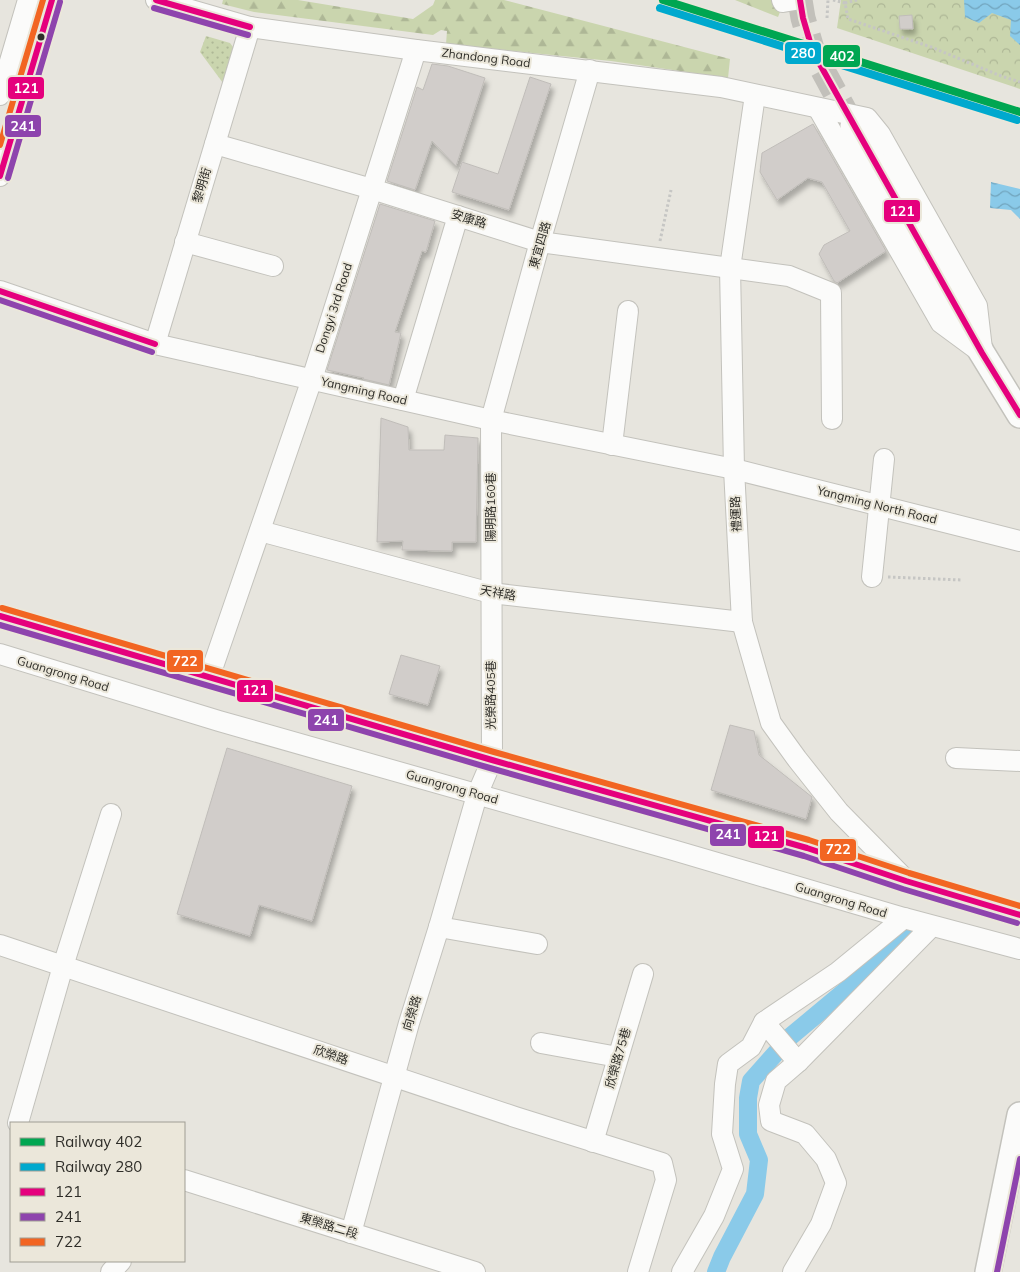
<svg xmlns="http://www.w3.org/2000/svg" width="1020" height="1272" font-family="Mulish,'Noto Sans TC',sans-serif">
	<defs>
		<pattern id="grass-dots" width="8" height="8" patternUnits="userSpaceOnUse" patternTransform="scale(1.25)"><rect width="8" height="8" fill="#cad5ae"/><path d="M2 2h.1M6 6h.1" fill="none" stroke="#aeb796" stroke-width="1.8" stroke-linecap="round"/></pattern>
		<pattern id="forest-firs" width="22" height="20" patternUnits="userSpaceOnUse" patternTransform="scale(1.25)"><rect width="22" height="20" fill="#cad5ae"/><path d="M5 1l3.5 6h-7zM16 11l3.5 6h-7z" fill="#aeb796"/></pattern>
		<pattern id="park-crowns" width="20" height="18" patternUnits="userSpaceOnUse" patternTransform="scale(1.25)"><rect width="20" height="18" fill="#cad5ae"/><path d="M2 6a3 3 0 1 1 6 0M12 15a3 3 0 1 1 6 0" fill="none" stroke="#aeb796"/></pattern>
		<pattern id="water-waves" width="16" height="10" patternUnits="userSpaceOnUse" patternTransform="scale(1.25)"><rect width="16" height="10" fill="#8acae9"/><path d="M0 5q4-4 8 0t8 0" fill="none" stroke="#71a4bd"/></pattern>
		<filter id="shadow"><feDropShadow dx="3" dy="5.5" stdDeviation="2.5" flood-color="#0004"/></filter>
	</defs>
	<rect width="100%" height="100%" fill="#e7e5de"/>
	<path fill="url(#grass-dots)" d="M 206,36 L 230,43 L 233,47 L 223,83 L 200,52 Z"/>
	<g fill="url(#forest-firs)">
		<path d="M 223,0 L 298,0 L 413,19 L 433,5 L 435,0 L 504,0 L 730,59 L 728,78 L 611,61 L 446,44 L 447,31 L 441,30 L 433,35 L 254,12 L 222,4 Z"/>
		<path d="M 735,0 L 772,0 L 773,4 L 780,12 L 778,17 Z"/>
	</g>
	<path fill="url(#park-crowns)" d="M 841,0 L 1020,0 L 1020,89 L 837,28 Z"/>
	<g fill="url(#water-waves)">
		<path d="M 964,0 L 1020,0 L 1020,45 L 1010,36 L 1011,20 L 992,13 L 979,23 L 965,17 Z"/>
		<path d="M 991,182 L 1020,189 L 1020,219 L 1011,210 L 990,208 Z"/>
	</g>
	<g fill="none" stroke-linecap="round" stroke-linejoin="round">
		<path stroke="#8acae9" stroke-width="18" d="M 716,1272 L 722,1257 L 755,1194 L 759,1160 L 748,1134 L 748,1098 L 751,1081 L 791,1036 L 911,936"/>
	</g>
	<g fill="#d1cdca" stroke="#c0bdb9" filter="url(#shadow)">
		<path d="M 912,15 L 913,29 L 900,29 L 899,16 Z"/>
		<path d="M 432,64 L 448,66 L 485,78 L 456,166 L 432,141 L 415,190 L 387,181 L 417,87 L 423,90 Z"/>
		<path d="M 530,77 L 551,84 L 509,210 L 452,192 L 462,162 L 498,174 Z"/>
		<path d="M 813,124 L 886,251 L 837,283 L 834,281 L 819,254 L 824,245 L 850,231 L 822,182 L 808,178 L 777,200 L 760,172 L 762,153 Z"/>
		<path d="M 380,204 L 435,221 L 426,252 L 422,251 L 395,332 L 401,333 L 389,385 L 363,379 L 364,378 L 327,370 Z"/>
		<path d="M 381,418 L 408,427 L 409,450 L 444,450 L 445,435 L 478,438 L 476,542 L 452,542 L 452,551 L 402,550 L 403,541 L 377,542 Z"/>
		<path d="M 401,655 L 440,666 L 428,705 L 389,694 Z"/>
		<path d="M 730,725 L 754,731 L 759,755 L 812,797 L 806,819 L 711,790 Z"/>
		<path d="M 227,748 L 352,786 L 312,921 L 259,905 L 250,936 L 177,914 Z"/>
	</g>
	<g fill="none" stroke-linecap="round" stroke-linejoin="round">
		<path stroke="#c2c0ba" stroke-width="25" stroke-dasharray="25 12" stroke-linecap="butt" d="M 800,0 L 803,18 L 813,52 L 853,126"/>
		<g stroke="#c3c2bc" stroke-width="22">
			<g id="minor">
				<path d="M 156,0 L 250,27 L 416,50 L 721,87 L 867,118 L 880,134 L 977,306 L 982,349"/>
				<path d="M 782,0 L 783,2 L 795,0"/>
				<path d="M 0,95 L 28,0"/>
				<path d="M 755,95 L 730,268 L 734,469 L 742,622 L 771,723 L 797,759 L 839,812 L 903,877"/>
				<path d="M 818,108 L 941,323 L 979,351"/>
				<path d="M 215,144 L 372,189 L 540,242 L 789,276 L 831,293 L 832,419"/>
				<path d="M 0,176 L 52,0"/>
				<path d="M 185,242 L 273,266"/>
				<path d="M 0,291 L 155,344 L 491,420 L 734,469 L 1020,541"/>
				<path d="M 155,344 L 250,27"/>
				<path d="M 403,400 L 458,216"/>
				<path d="M 612,445 L 628,311"/>
				<path d="M 260,531 L 491,593 L 742,622"/>
				<path d="M 872,577 L 884,459"/>
				<path d="M 0,616 L 209,678 L 492,760 L 807,848 L 906,881 L 1020,915"/>
				<path d="M 0,654 L 219,721 L 673,850 L 904,918 L 1020,949"/>
				<path d="M 209,678 L 312,379 L 416,50"/>
				<path d="M 956,758 L 1020,761"/>
				<path d="M 439,927 L 537,944"/>
				<path d="M 0,945 L 515,1117 L 662,1163 L 666,1180 L 638,1272"/>
				<path d="M 764,1022 L 798,1062"/>
				<path d="M 541,1043 L 618,1057"/>
				<path d="M 18,1123 L 63,966 L 111,814"/>
				<path d="M 593,1142 L 643,974"/>
				<path d="M 184,1180 L 475,1272"/>
				<path d="M 351,1233 L 409,1023 L 439,927 L 477,795 L 492,760 L 491,420 L 540,242 L 590,70"/>
				<path d="M 111,1272 L 121,1261"/>
				<path d="M 682,1272 L 714,1216 L 733,1169 L 722,1134 L 725,1084 L 728,1064 L 751,1047 L 764,1022 L 838,972 L 904,918"/>
				<path d="M 793,1272 L 821,1224 L 836,1183 L 826,1159 L 805,1134 L 771,1121 L 769,1105 L 776,1081 L 798,1062 L 932,926"/>
			</g>
		</g>
		<g stroke="#c3c2bc" stroke-width="28">
			<g id="major">
				<path d="M 853,126 L 982,353 L 1020,415"/>
				<path d="M 988,1272 L 1020,1115"/>
			</g>
		</g>
		<g stroke="#c6c6c4" stroke-width="3" stroke-dasharray="2.5 2.5" stroke-linecap="butt">
			<path d="M 833,0 L 845,3"/>
			<path d="M 857,0 L 845,3 L 848,19 L 931,47 L 1001,76 L 1020,82"/>
			<path d="M 827,18 L 828,0"/>
			<path d="M 660,241 L 671,190"/>
			<path d="M 888,577 L 962,580"/>
		</g>
		<use href="#minor" stroke="#fbfbfa" stroke-width="20"/>
		<use href="#major" stroke="#fbfbfa" stroke-width="25"/>
		<g stroke="#ebe7da" stroke-width="10">
			<g id="bus-1">
				<path d="M 156,0 L 250,27"/>
				<path d="M 800,0 L 803,18 L 813,52 L 982,353 L 1020,415"/>
				<path d="M 0,176 L 52,0"/>
				<path d="M 0,291 L 155,344"/>
				<path d="M 0,616 L 492,760 L 807,848 L 906,881 L 1020,915"/>
			</g>
		</g>
		<g stroke="#ebe7da" stroke-width="10">
			<g id="bus-2">
				<path d="M 154,8 L 248,35"/>
				<path d="M 8,178 L 60,2"/>
				<path d="M 0,300 L 152,352"/>
				<path d="M 0,625 L 490,768 L 804,856 L 903,889 L 1017,923"/>
				<path d="M 997,1272 L 1020,1159"/>
			</g>
		</g>
		<g stroke="#ebe7da" stroke-width="10">
			<g id="bus-3">
				<path d="M 0,145 L 43,0"/>
				<path d="M 2,608 L 494,752 L 809,840 L 909,873 L 1020,906"/>
			</g>
		</g>
		<use href="#bus-1" stroke="#e5007d" stroke-width="6"/>
		<use href="#bus-2" stroke="#8e44ad" stroke-width="6"/>
		<use href="#bus-3" stroke="#f26522" stroke-width="6"/>
		<g stroke="#ebe7da" stroke-width="11">
			<path id="rail-1" d="M 663,0 L 1020,112"/>
		</g>
		<g stroke="#ebe7da" stroke-width="11">
			<path id="rail-2" d="M 660,8 L 1017,120"/>
		</g>
		<use href="#rail-1" stroke="#00a651" stroke-width="8"/>
		<use href="#rail-2" stroke="#00a9ce" stroke-width="8"/>
	</g>
	<circle fill="#2e2d28" stroke="#ebe7da" stroke-width="2" cx="41" cy="37" r="4.5"/>
	<g text-anchor="middle" stroke-width="4" stroke-linejoin="round" paint-order="stroke">
		<g font-size="12" fill="#2e2d28" stroke="#ebe7da">
			<text transform="translate(486 58) rotate(7)" y="4">Zhandong Road</text>
			<text transform="translate(202 185) rotate(-73)" y="4">黎明街</text>
			<text transform="translate(469 219) rotate(17)" y="4">安康路</text>
			<text transform="translate(540 245) rotate(-74)" y="4">東宜四路</text>
			<text transform="translate(334 308) rotate(-72)" y="4">Dongyi 3rd Road</text>
			<text transform="translate(364 391) rotate(13)" y="4">Yangming Road</text>
			<text transform="translate(877 505) rotate(14)" y="4">Yangming North Road</text>
			<text transform="translate(491 507) rotate(-90)" y="4">陽明路160巷</text>
			<text transform="translate(736 514) rotate(-93)" y="4">禮運路</text>
			<text transform="translate(498 593) rotate(10)" y="4">天祥路</text>
			<text transform="translate(63 674) rotate(17)" y="4">Guangrong Road</text>
			<text transform="translate(491 695) rotate(-90)" y="4">光榮路405巷</text>
			<text transform="translate(452 787) rotate(16)" y="4">Guangrong Road</text>
			<text transform="translate(841 900) rotate(17)" y="4">Guangrong Road</text>
			<text transform="translate(412 1013) rotate(-73)" y="4">向榮路</text>
			<text transform="translate(331 1055) rotate(19)" y="4">欣榮路</text>
			<text transform="translate(618 1058) rotate(-74)" y="4">欣榮路75巷</text>
			<text transform="translate(329 1226) rotate(17)" y="4">東榮路二段</text>
		</g>
	</g>
	<g stroke="#ebe7da" stroke-width="2">
		<rect x="784" y="41" width="38" height="24" rx="5" fill="#00a9ce"/>
		<rect x="822" y="44" width="39" height="24" rx="5" fill="#00a651"/>
		<rect x="7" y="76" width="38" height="24" rx="5" fill="#e5007d"/>
		<rect x="4" y="114" width="38" height="24" rx="5" fill="#8e44ad"/>
		<rect x="883" y="199" width="38" height="24" rx="5" fill="#e5007d"/>
		<rect x="166" y="649" width="38" height="24" rx="5" fill="#f26522"/>
		<rect x="236" y="679" width="38" height="24" rx="5" fill="#e5007d"/>
		<rect x="307" y="708" width="38" height="24" rx="5" fill="#8e44ad"/>
		<rect x="709" y="823" width="38" height="24" rx="5" fill="#8e44ad"/>
		<rect x="747" y="825" width="38" height="24" rx="5" fill="#e5007d"/>
		<rect x="819" y="838" width="38" height="24" rx="5" fill="#f26522"/>
	</g>
	<g font-size="14" text-anchor="middle" font-weight="bold" fill="#fff">
		<text x="803" y="58">280</text>
		<text x="842" y="61">402</text>
		<text x="26" y="93">121</text>
		<text x="23" y="131">241</text>
		<text x="902" y="216">121</text>
		<text x="185" y="666">722</text>
		<text x="255" y="695">121</text>
		<text x="326" y="725">241</text>
		<text x="728" y="839">241</text>
		<text x="766" y="841">121</text>
		<text x="838" y="854">722</text>
	</g>
	<rect x="10" y="1122" width="175" height="140" fill="#ebe7da" stroke="#9f9d93"/>
	<rect x="20" y="1138" width="25" height="8" fill="#00a651" stroke="#9f9d93"/>
	<text x="55" y="1147" font-size="15" fill="#2e2d28">Railway 402</text>
	<rect x="20" y="1163" width="25" height="8" fill="#00a9ce" stroke="#9f9d93"/>
	<text x="55" y="1172" font-size="15" fill="#2e2d28">Railway 280</text>
	<rect x="20" y="1188" width="25" height="8" fill="#e5007d" stroke="#9f9d93"/>
	<text x="55" y="1197" font-size="15" fill="#2e2d28">121</text>
	<rect x="20" y="1213" width="25" height="8" fill="#8e44ad" stroke="#9f9d93"/>
	<text x="55" y="1222" font-size="15" fill="#2e2d28">241</text>
	<rect x="20" y="1238" width="25" height="8" fill="#f26522" stroke="#9f9d93"/>
	<text x="55" y="1247" font-size="15" fill="#2e2d28">722</text>
</svg>
